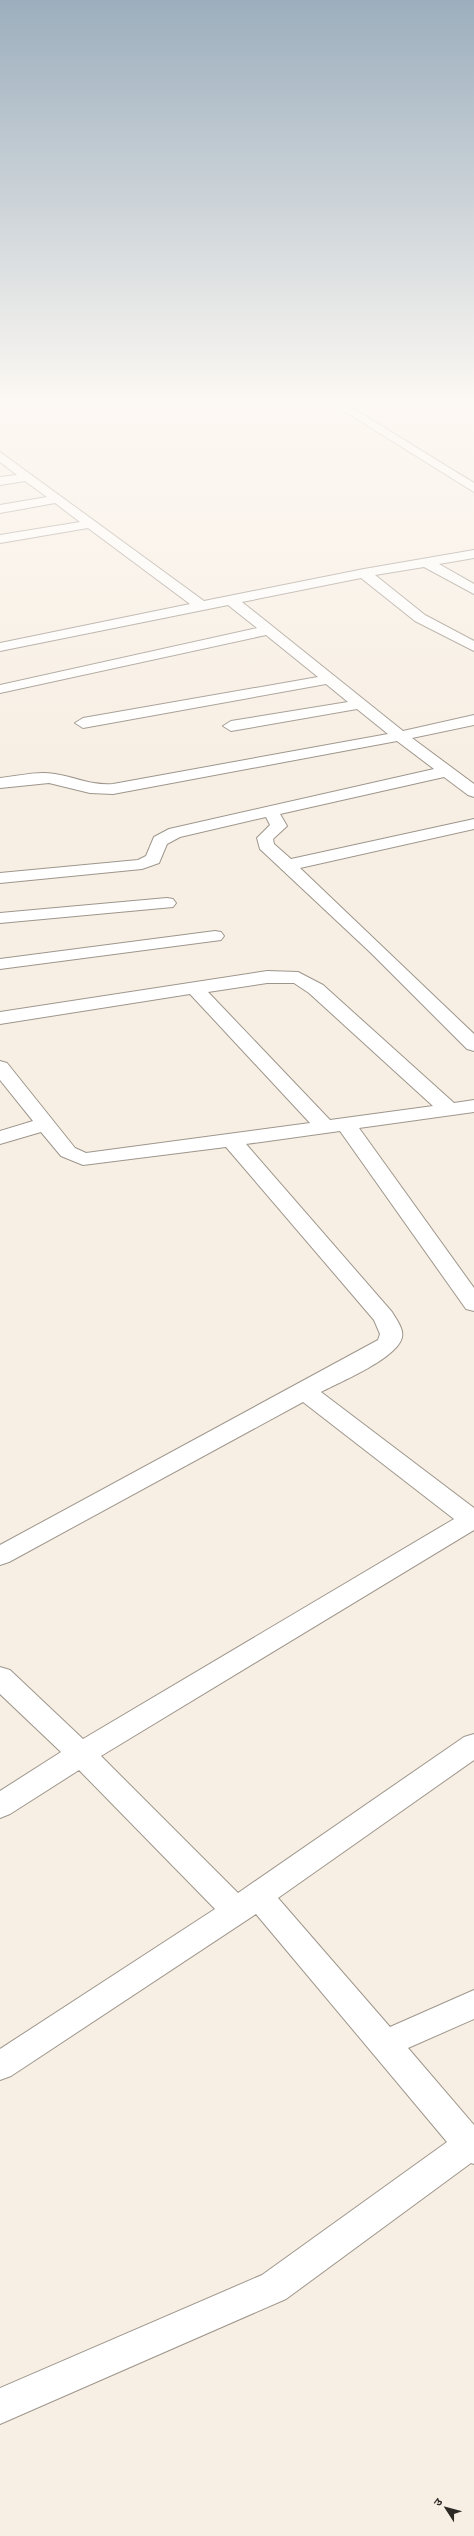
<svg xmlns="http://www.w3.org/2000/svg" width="474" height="2536" font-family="'Fira Sans','Noto Sans Devanagari',sans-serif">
	<rect width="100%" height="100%" fill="#f8efe4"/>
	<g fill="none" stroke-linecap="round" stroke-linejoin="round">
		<g stroke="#9e968c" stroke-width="2">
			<g id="minor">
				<path d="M 323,398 L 336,398 L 474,483 L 474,492 Z"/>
				<path d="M 0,452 L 204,601 L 364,569 L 474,550 L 474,558 L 439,564 L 474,584 L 474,594 L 424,567 L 375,575 L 425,615 L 474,641 L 474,651 L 415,621 L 361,578 L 242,602 L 403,731 L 474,715 L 474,725 L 412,738 L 474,784 L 474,797 L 468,795 L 444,777 L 280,814 L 287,826 L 273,839 L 274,844 L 291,859 L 474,819 L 474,829 L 300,868 L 474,1034 L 474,1051 L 467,1049 L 371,953 L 260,849 L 257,838 L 270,825 L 266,817 L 180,837 L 167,844 L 159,863 L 142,869 L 0,883 L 0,873 L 138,860 L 146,856 L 154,837 L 169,829 L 434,769 L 397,741 L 113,794 L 90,793 L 49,783 L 0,788 L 0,778 C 18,776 37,771 55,774 C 75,777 92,786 113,784 L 388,734 L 357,709 L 231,731 L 223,726 L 231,721 L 348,702 L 326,684 L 83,728 L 75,723 L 83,718 L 318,677 L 266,635 L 0,693 L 0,685 L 257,628 L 228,605 L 0,651 L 0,643 L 190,604 L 88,528 L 0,543 L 0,535 L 80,522 L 55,503 L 0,513 L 0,505 L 47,497 L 25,481 L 0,485 L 0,477 L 17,475 L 0,462 Z"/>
				<path d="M 167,898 L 173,899 L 176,903 L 173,907 L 0,923 L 0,913 Z"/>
				<path d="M 215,931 L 221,932 L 224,936 L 221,940 L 0,969 L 0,959 Z"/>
				<path d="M 267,971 L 298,972 L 323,985 L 454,1103 L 474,1100 L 474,1112 L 359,1128 L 474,1288 L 474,1311 L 466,1309 L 340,1131 L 246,1144 L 392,1312 C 396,1319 404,1329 402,1337 C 398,1358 340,1382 321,1392 L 474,1508 L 474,1530 L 101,1756 L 238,1893 L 464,1737 L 474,1734 L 474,1760 L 278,1898 L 390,2027 L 474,1990 L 474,2019 L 408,2048 L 474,2125 L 474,2164 L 471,2163 L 286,2299 L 0,2424 L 0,2388 L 262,2275 L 447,2142 L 256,1914 L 11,2076 L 0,2080 L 0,2049 L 215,1909 L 79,1770 L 10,1814 L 0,1818 L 0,1791 L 61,1752 L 0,1694 L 0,1667 L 10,1670 L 83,1739 L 454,1519 L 303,1402 L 9,1562 L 0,1565 L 0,1545 L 378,1340 L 380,1334 L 374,1320 L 226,1147 L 83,1165 L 61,1156 L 41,1132 L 0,1144 L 0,1131 L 33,1121 L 0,1080 L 0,1061 L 7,1063 L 75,1148 L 86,1153 L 310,1123 L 190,994 L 0,1024 L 0,1012 ZM 267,983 L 294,983 L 309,993 L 433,1106 L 330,1120 L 208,992 Z"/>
			</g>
		</g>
		<g stroke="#9e968c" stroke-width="2">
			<g id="major">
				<path d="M 0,398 L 20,398 L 0,403 Z"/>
				<path d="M 428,398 L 474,398 L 474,403 L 433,401 Z"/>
			</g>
		</g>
		<use href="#minor" fill="#fff" fill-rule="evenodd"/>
		<use href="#major" fill="#fff" fill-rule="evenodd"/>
	</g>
	<linearGradient id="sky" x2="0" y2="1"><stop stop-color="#9caebd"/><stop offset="0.53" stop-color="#fcf8f3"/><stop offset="1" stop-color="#fcf8f3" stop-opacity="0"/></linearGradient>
	<rect width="474" height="753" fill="url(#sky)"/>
	<g transform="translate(446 2508) rotate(306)" stroke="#f8efe4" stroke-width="3" paint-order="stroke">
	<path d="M0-3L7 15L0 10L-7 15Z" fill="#2d2a26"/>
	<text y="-6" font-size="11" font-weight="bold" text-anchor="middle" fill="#2d2a26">उ</text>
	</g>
</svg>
